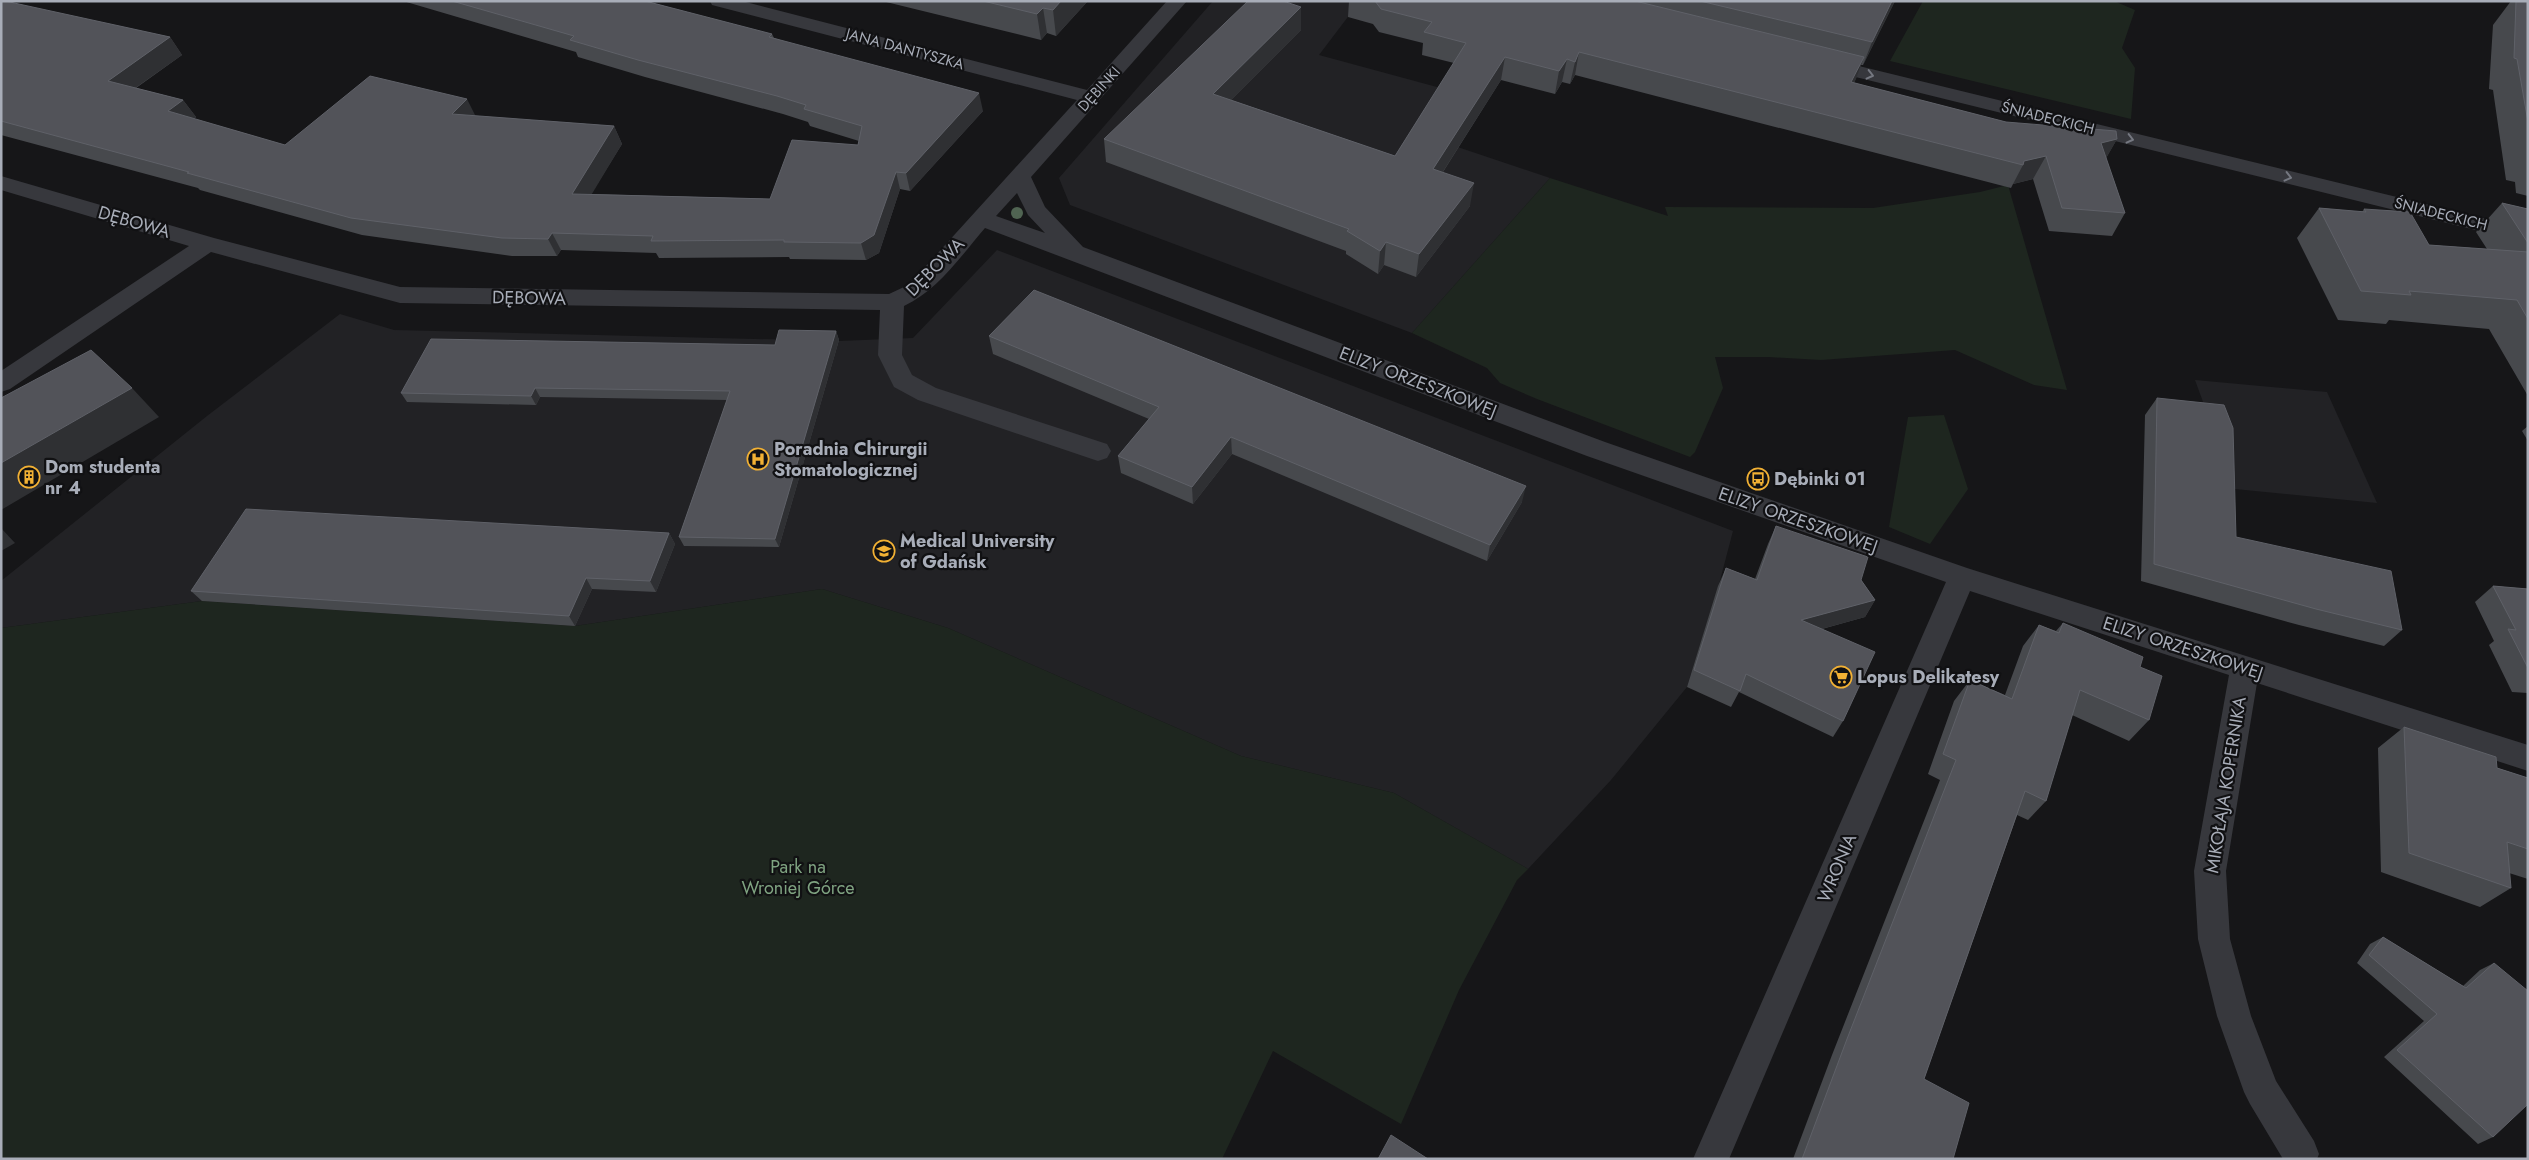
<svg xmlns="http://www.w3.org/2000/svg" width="2529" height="1160" font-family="Jost,sans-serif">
	<rect width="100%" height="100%" fill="#161618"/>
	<g fill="#222225">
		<path d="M 1213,1 L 1360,1 L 1319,55 L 1448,90 L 1419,134 L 1550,178 L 1412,333 L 1070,205 L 1059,178 Z"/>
		<path d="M 997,250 L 1733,531 L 1718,588 L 1687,687 L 1611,780 L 1528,869 L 1394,793 L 1241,756 L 948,628 L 822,589 L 575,626 L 202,601 L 1,628 L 1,581 L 207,416 L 340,314 L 394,330 L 839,341 L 913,338 Z"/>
		<path d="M 2195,380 L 2327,392 L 2377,503 L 2235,489 Z"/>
	</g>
	<g fill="#1e261f">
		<path d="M 1923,1 L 2114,1 L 2135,10 L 2122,48 L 2135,68 L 2131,119 L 1890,61 Z"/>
		<path d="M 1550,178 L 1668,216 L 1665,207 L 1873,208 L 1980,192 L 2008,185 L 2067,390 L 2034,385 L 1955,350 L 1821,360 L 1769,357 L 1715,357 L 1723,388 L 1695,452 L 1690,457 L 1537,399 L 1500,383 L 1487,368 L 1412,333 Z"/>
		<path d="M 1944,415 L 1968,489 L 1930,544 L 1889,527 L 1908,417 Z"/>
		<path d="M 822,589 L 948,628 L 1241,756 L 1394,793 L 1528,869 L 1517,880 L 1459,990 L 1401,1124 L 1273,1051 L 1222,1159 L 1,1159 L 1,628 L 202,601 L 575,626 Z"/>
	</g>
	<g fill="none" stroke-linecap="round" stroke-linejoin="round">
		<g fill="#37383d" fill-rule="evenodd">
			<path d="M 710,1 L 742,1 L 1087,90 L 1167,1 L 1187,1 L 1031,177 L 1045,207 L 1083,247 L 1605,442 L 1967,568 L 2528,745 L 2528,771 L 2257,683 L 2226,871 L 2230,939 L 2251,1016 L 2276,1081 L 2314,1141 L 2319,1154 L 2317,1159 L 2283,1159 L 2250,1104 L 2244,1092 L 2217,1016 L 2198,939 L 2194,871 L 2229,675 L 1970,591 L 1729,1159 L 1693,1159 L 1946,582 L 1587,456 L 985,228 C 961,256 937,291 904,306 L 902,355 L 912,375 L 936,388 L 1107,444 L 1111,451 L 1107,458 L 1098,461 L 1089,458 L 918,400 L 894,387 L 878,355 L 880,310 L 400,303 L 211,252 L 10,389 L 1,392 L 1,371 L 189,246 L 1,190 L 1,176 L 214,238 L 400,287 L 889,294 L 904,287 L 916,277 L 1077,100 L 712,5 ZM 1017,193 L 1028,215 L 1045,233 L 996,216 Z"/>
			<path d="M 1822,57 L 2528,229 L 2528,243 L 1815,67 L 1812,63 L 1815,59 Z"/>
		</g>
	</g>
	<circle fill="#506452" cx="1017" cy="213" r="6"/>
	<g fill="#47494d">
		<path d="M 403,1 L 645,1 L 772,34 L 774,38 L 983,111 L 910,191 L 900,189 L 879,253 L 866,260 L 790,259 L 789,257 L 659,258 L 656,253 L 561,250 L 557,256 L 512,256 L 362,235 L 200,190 L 198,188 L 1,135 L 1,2 L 170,37 L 182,55 L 136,88 L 183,100 L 196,117 L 194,119 L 285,145 L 476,116 L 614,126 L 622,144 L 591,194 L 770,199 L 858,145 L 859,141 L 810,126 L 808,122 L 783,114 L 645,77 L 578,57 L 576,52 Z"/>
		<path d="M 882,1 L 1087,1 L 1087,2 L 1056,36 L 1047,33 L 1041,40 Z"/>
		<path d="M 1349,1 L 1895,1 L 1863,65 L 1861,65 L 1854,83 L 2006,122 L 2117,139 L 2106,158 L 2125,213 L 2112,236 L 2049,231 L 2033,179 L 2013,184 L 2011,188 L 1575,75 L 1570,84 L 1562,82 L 1555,94 L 1501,80 L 1443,172 L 1470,206 L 1416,277 L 1384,265 L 1378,274 L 1346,254 L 1346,251 L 1106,162 L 1104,139 L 1301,7 L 1301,30 L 1231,100 L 1395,156 L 1454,63 L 1422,55 L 1423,43 L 1379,32 L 1373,24 L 1348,17 Z"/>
		<path d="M 2511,1 L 2528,1 L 2528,196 L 2516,193 L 2515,182 L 2506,180 L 2493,90 L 2489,89 L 2493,25 Z"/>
		<path d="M 2502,203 L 2528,209 L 2528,396 L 2489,329 L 2389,320 L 2386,324 L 2338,320 L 2297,238 L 2319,208 L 2362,212 L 2364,209 L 2429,245 L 2487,249 L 2476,232 Z"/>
		<path d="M 836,331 L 839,340 L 779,547 L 684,546 L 679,537 L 727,400 L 540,397 L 536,405 L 407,402 L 401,393 L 775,345 Z"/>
		<path d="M 989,336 L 1522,502 L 1487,561 L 1232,454 L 1193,504 L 1121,473 L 1118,456 L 1149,419 L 993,354 Z"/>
		<path d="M 2157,398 L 2236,537 L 2402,630 L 2384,646 L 2299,625 L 2141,581 L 2145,415 Z"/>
		<path d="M 2528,426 L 2528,441 L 2522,431 Z"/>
		<path d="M 1776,526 L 1861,580 L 1875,600 L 1865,617 L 1822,629 L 1843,721 L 1833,737 L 1739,692 L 1731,707 L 1687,687 L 1718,586 L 1726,568 L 1755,579 L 1768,544 Z"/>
		<path d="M 669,533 L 675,544 L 656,592 L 592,589 L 575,626 L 202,601 L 191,591 Z"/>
		<path d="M 2493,586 L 2528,589 L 2528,693 L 2512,692 L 2489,645 L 2494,641 L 2475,602 Z"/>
		<path d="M 2063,623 L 2140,667 L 2149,720 L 2129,741 L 2072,715 L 2046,801 L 2028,820 L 2017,815 L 1924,1079 L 1953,1159 L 1793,1159 L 1832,1055 L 1940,780 L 1928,774 L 1954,701 L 1970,680 L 2005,695 L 2023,646 L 2039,625 L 2056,631 Z"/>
		<path d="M 2404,727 L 2497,768 L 2528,778 L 2528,879 L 2509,873 L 2511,888 L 2480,907 L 2381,872 L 2378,748 Z"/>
		<path d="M 2383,937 L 2463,986 L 2480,970 L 2494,963 L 2493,1137 L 2478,1144 L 2384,1057 L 2424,1021 L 2357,963 L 2370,944 Z"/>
	</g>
	<g fill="#2f3033">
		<path d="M 1061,1 L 1087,1 L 1087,2 L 1056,36 L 1053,10 Z"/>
		<path d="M 1892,1 L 1895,1 L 1863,65 L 1872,42 Z"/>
		<path d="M 1301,7 L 1301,30 L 1214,117 L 1213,94 Z"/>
		<path d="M 1043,8 L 1047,33 L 1041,40 L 1037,14 Z"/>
		<path d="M 170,37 L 182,55 L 121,98 L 108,81 Z"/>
		<path d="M 1579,52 L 1575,75 L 1570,84 L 1575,62 Z"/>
		<path d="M 1505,57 L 1501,80 L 1430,192 L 1433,169 Z"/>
		<path d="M 1864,57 L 1856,79 L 1843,105 L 1851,82 Z"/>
		<path d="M 1567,59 L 1562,82 L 1555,94 L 1559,71 Z"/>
		<path d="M 979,93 L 983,111 L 910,191 L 906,173 Z"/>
		<path d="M 467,99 L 476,117 L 452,114 Z"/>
		<path d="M 183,100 L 196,117 L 180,129 L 168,111 Z"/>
		<path d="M 614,126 L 622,144 L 581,212 L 572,194 Z"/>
		<path d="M 2117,139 L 2104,162 L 2101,143 Z"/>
		<path d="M 2046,156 L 2033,179 L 2013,184 L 2023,165 L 2024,161 Z"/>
		<path d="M 896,172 L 900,189 L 879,253 L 866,260 L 861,243 Z"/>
		<path d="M 1474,183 L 1470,206 L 1416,277 L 1419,254 Z"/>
		<path d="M 552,233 L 561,250 L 557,256 L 548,239 Z"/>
		<path d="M 1386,242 L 1384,265 L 1378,274 L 1380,251 Z"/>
		<path d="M 836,331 L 839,340 L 779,547 L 775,539 Z"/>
		<path d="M 132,388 L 159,417 L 1,510 L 1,463 Z"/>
		<path d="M 535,388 L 540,397 L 536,405 L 531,396 Z"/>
		<path d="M 1231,437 L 1232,454 L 1193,504 L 1192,487 Z"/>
		<path d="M 1526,486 L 1522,502 L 1487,561 L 1490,545 Z"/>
		<path d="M 1,528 L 15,543 L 1,551 Z"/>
		<path d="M 669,533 L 675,544 L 656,592 L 650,581 Z"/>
		<path d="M 586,578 L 592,589 L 575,626 L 569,616 Z"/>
		<path d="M 1875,600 L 1865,617 L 1792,637 L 1801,620 Z"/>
	</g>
	<g fill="#525359" stroke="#5f6168">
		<path d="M 5,1 L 170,37 L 108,81 L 183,100 L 168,111 L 285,145 L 370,76 L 467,99 L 452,114 L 614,126 L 572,194 L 770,199 L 792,140 L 858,145 L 862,126 L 804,109 L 806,105 L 777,96 L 638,60 L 570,40 L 574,36 L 452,1 L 645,1 L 772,34 L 769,37 L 979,93 L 906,173 L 896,172 L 874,235 L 861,243 L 784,242 L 784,240 L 651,241 L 653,236 L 552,233 L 548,239 L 502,238 L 351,218 L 187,173 L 189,172 L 1,121 L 1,2 Z"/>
		<path d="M 983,1 L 1061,1 L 1053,10 L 1043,8 L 1037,14 Z"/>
		<path d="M 1248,1 L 1283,1 L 1301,7 L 1213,94 L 1395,156 L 1466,43 L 1424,32 L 1432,22 L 1381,9 L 1375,1 L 1635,1 L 1864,57 L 1851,82 L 2006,122 L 2116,131 L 2117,139 L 2101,143 L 2125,213 L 2062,208 L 2046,156 L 2024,161 L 2023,165 L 1579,52 L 1575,62 L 1567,59 L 1559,71 L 1505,57 L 1433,169 L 1474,183 L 1419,254 L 1386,242 L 1380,251 L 1347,231 L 1349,229 L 1104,139 Z"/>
		<path d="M 1700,1 L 1892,1 L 1872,42 Z"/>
		<path d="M 2516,1 L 2528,1 L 2528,122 L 2517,59 L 2514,58 Z"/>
		<path d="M 2502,203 L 2528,209 L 2528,243 Z"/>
		<path d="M 2319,208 L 2366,212 L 2364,209 L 2410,212 L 2429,245 L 2528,252 L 2528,319 L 2517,300 L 2409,291 L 2411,295 L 2361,291 Z"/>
		<path d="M 1034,290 L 1526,486 L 1490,545 L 1231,437 L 1192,487 L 1118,456 L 1159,407 L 989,336 Z"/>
		<path d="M 779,330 L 836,331 L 775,539 L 679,537 L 730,391 L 535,388 L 531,396 L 401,393 L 431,339 L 775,345 Z"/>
		<path d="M 91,350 L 132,388 L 1,463 L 1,398 Z"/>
		<path d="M 2157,398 L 2224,405 L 2233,428 L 2236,537 L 2391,571 L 2402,630 L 2316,609 L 2154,564 Z"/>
		<path d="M 246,509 L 669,533 L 650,581 L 586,578 L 569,616 L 191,591 Z"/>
		<path d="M 1776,526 L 1868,557 L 1861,580 L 1875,600 L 1801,620 L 1875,652 L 1843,721 L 1746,674 L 1740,691 L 1694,670 L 1726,568 L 1757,580 Z"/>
		<path d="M 2493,586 L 2528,589 L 2528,668 L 2508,629 L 2516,630 Z"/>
		<path d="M 2063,623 L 2143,657 L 2140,667 L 2162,676 L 2149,720 L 2080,690 L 2046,801 L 2025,791 L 1924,1079 L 1969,1103 L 1953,1159 L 1802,1159 L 1847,1039 L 1956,760 L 1943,754 L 1970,680 L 2012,699 L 2039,625 L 2059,633 Z"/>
		<path d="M 2404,727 L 2496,757 L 2497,768 L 2528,778 L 2528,849 L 2507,842 L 2511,888 L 2409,853 Z"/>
		<path d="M 2383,937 L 2466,988 L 2494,963 L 2528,991 L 2528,1104 L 2493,1137 L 2397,1050 L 2437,1014 L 2369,955 Z"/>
		<path d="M 1391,1135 L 1428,1159 L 1378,1159 Z"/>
	</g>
	<defs><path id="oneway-chevron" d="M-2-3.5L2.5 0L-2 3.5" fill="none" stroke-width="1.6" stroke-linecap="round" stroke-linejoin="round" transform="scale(1.25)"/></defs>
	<g stroke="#757881">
		<use href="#oneway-chevron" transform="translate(1870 75) rotate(14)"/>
		<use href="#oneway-chevron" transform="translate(2130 139) rotate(14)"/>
		<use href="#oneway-chevron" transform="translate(2288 177) rotate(14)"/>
	</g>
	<defs>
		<g id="hospital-ring" transform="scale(1.125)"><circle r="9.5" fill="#111113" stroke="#f2b134" stroke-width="1.5"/><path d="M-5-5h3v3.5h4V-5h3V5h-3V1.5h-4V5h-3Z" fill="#f2b134"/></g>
		<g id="building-ring" transform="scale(1.125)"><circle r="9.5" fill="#111113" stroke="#f2b134" stroke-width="1.5"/><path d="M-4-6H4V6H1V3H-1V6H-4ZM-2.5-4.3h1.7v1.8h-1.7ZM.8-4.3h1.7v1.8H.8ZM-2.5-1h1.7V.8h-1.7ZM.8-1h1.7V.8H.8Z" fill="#f2b134"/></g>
		<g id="bus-ring" transform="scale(1.125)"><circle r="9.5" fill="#111113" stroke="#f2b134" stroke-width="1.5"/><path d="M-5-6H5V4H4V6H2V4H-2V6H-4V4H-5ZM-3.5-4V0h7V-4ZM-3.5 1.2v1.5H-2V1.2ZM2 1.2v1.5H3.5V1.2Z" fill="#f2b134"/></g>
		<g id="university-ring" transform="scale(1.125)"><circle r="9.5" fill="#111113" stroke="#f2b134" stroke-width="1.5"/><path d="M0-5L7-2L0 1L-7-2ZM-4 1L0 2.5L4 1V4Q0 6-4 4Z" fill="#f2b134"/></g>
		<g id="supermarket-ring" transform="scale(1.125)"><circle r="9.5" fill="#111113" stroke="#f2b134" stroke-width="1.5"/><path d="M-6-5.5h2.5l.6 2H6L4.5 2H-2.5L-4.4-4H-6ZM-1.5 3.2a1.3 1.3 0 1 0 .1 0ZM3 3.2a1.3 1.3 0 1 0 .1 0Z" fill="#f2b134"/></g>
	</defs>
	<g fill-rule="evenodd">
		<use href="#hospital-ring" x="758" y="459"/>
		<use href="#building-ring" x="29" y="477"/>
		<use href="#bus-ring" x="1758" y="479"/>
		<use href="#university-ring" x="884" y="551"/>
		<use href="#supermarket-ring" x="1841" y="677"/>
	</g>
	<g text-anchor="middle" stroke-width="4.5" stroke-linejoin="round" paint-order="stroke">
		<g font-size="15" fill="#a8adb8" stroke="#111113">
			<text transform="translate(905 49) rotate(15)" y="5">JANA DANTYSZKA</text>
			<text transform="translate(1099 89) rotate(-48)" y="5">DĘBINKI</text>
			<text transform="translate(2048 118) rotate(14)" y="5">ŚNIADECKICH</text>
			<text transform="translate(2441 214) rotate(14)" y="5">ŚNIADECKICH</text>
		</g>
		<g font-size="18" fill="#a8adb8" stroke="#111113">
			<text transform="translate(134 222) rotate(16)" y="6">DĘBOWA</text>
			<text transform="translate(935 267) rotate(-45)" y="6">DĘBOWA</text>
			<text transform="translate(529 298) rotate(1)" y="6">DĘBOWA</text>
			<text transform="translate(1418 382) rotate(21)" y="6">ELIZY ORZESZKOWEJ</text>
			<text transform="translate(1798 520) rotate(19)" y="6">ELIZY ORZESZKOWEJ</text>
			<text transform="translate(2183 648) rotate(18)" y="6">ELIZY ORZESZKOWEJ</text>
			<text transform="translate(2226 785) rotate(-81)" y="6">MIKOŁAJA KOPERNIKA</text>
			<text transform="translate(1837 868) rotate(-67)" y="6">WRONIA</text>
		</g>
		<g font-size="18" font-weight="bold" fill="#a8adb8" stroke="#111113" text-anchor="start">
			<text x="774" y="455">Poradnia Chirurgii<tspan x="774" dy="21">Stomatologicznej</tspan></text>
			<text x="45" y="473">Dom studenta<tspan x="45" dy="21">nr 4</tspan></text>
			<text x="1774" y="485">Dębinki 01</text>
			<text x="900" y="547">Medical University<tspan x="900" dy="21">of Gdańsk</tspan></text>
			<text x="1857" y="683">Lopus Delikatesy</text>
		</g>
		<g font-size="18" fill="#7fa381" stroke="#111113">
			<text x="798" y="873">Park na<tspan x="798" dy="21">Wroniej Górce</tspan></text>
		</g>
	</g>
	<rect width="2529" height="1160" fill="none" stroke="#a8adb8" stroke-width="5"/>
</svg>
